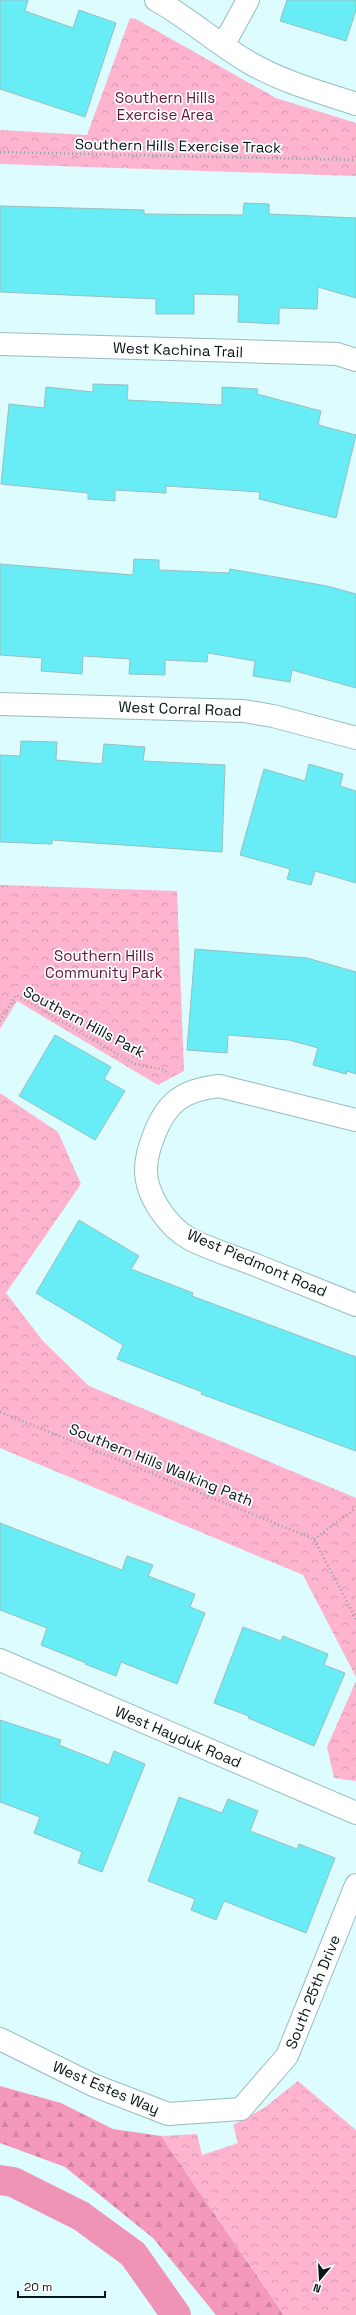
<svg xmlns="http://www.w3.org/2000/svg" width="356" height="2315" font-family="'Space Grotesk',sans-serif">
	<defs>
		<pattern id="forest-firs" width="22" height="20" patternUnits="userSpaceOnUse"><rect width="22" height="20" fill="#f599bc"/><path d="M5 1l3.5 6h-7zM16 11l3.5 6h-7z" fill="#d183a1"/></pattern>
		<pattern id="park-crowns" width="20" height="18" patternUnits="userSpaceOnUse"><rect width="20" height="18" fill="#feb4ce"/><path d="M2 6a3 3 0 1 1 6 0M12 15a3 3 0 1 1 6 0" fill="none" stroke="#d89ab0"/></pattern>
	</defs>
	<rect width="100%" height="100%" fill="#ddfcfe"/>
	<path fill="url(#forest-firs)" d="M 0,2086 L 61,2103 L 113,2129 L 161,2136 L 284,2315 L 216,2315 L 153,2238 L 65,2167 L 0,2143 Z"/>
	<g fill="url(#park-crowns)">
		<path d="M 130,18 L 136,19 L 276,98 L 356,123 L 356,176 L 0,164 L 0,130 L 87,135 Z"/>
		<path d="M 0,885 L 177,891 L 184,1071 L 158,1085 L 17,1001 L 0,1029 Z"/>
		<path d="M 0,1093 L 58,1132 L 81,1184 L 6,1293 L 43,1341 L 89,1386 L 356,1498 L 356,1677 L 303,1575 L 0,1448 Z"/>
		<path d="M 356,1681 L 356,1781 L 334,1778 L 327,1747 Z"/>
		<path d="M 298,2081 L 356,2130 L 356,2315 L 284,2315 L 161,2136 L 197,2134 L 202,2155 L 238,2143 L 233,2125 L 264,2108 Z"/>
	</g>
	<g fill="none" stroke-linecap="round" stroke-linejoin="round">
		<path stroke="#ef94b6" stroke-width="30" d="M 0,2180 L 13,2182 L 81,2216 L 133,2254 L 176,2315"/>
	</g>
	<g fill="#68edf6" stroke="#98bec0">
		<path d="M 0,0 L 28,0 L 25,11 L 73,28 L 79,10 L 116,23 L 85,117 L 0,89 Z"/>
		<path d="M 287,0 L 356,0 L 356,10 L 346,41 L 280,21 Z"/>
		<path d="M 244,203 L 269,204 L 269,214 L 356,218 L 356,298 L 318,287 L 317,309 L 279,308 L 279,324 L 238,322 L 239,295 L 194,294 L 194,314 L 156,314 L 156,299 L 0,292 L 0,206 L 144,210 L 144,214 L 243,215 Z"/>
		<path d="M 93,384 L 128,385 L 127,400 L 222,405 L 222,387 L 258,389 L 257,394 L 321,411 L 318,425 L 356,435 L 336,518 L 259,499 L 260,492 L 166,486 L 166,493 L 115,490 L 115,501 L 88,499 L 88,493 L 1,484 L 9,404 L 44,408 L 46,387 L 93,392 Z"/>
		<path d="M 134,559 L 159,560 L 159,570 L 229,573 L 230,569 L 327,586 L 356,594 L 356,688 L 292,670 L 290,682 L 253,676 L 255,661 L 208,653 L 207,662 L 165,660 L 165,675 L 129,674 L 130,659 L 83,656 L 82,674 L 41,671 L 42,658 L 0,655 L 0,564 L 133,575 Z"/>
		<path d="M 21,741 L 57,742 L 56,760 L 102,764 L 104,744 L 145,747 L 143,761 L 225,765 L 222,852 L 52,840 L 52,844 L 0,842 L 0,755 L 20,756 Z"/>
		<path d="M 309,764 L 343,774 L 340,786 L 356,791 L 356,883 L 315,871 L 311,885 L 287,879 L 290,869 L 240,855 L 264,769 L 305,781 Z"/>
		<path d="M 195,949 L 307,958 L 356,972 L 356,1074 L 347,1071 L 346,1074 L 313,1065 L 318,1048 L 289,1040 L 228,1035 L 227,1053 L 187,1050 Z"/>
		<path d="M 55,1035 L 111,1067 L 104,1079 L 125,1091 L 95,1140 L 19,1096 Z"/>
		<path d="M 79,1220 L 139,1256 L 131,1269 L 193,1293 L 192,1296 L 356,1357 L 356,1451 L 201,1394 L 202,1392 L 117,1359 L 123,1345 L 36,1293 Z"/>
		<path d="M 0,1523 L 122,1570 L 127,1556 L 153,1565 L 148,1576 L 195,1594 L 190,1607 L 205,1613 L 177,1684 L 121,1662 L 116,1676 L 85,1664 L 86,1663 L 41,1645 L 47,1628 L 0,1610 Z"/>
		<path d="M 243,1627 L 281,1641 L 283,1636 L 328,1654 L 324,1665 L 345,1673 L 314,1746 L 248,1718 L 249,1716 L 214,1703 Z"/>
		<path d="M 0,1720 L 61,1740 L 59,1745 L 109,1765 L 114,1751 L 145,1764 L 102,1872 L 78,1863 L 82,1852 L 34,1833 L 40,1817 L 0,1802 Z"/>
		<path d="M 179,1797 L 222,1813 L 228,1799 L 258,1811 L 250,1831 L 297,1849 L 299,1844 L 335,1858 L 306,1933 L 224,1901 L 216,1920 L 191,1910 L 195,1899 L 148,1881 Z"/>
	</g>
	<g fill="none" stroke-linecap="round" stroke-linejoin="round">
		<g stroke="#97bcbf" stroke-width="24">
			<g id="minor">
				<path d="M 156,0 C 189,18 217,44 250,63 C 283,82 320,92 356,104"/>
				<path d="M 224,44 L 248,0"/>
				<path d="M 0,344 L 337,354 L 356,360"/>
				<path d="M 0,704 L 244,711 L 273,716 L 356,738"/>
				<path d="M 356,1120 L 219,1086 C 184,1090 167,1101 154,1135 C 150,1145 146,1158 146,1170 C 146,1196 168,1227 190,1239 C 211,1250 236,1257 258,1266 C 290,1279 323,1292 356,1305"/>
				<path d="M 0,1660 L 356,1813"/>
				<path d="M 0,2039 L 93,2085 L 168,2114 L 241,2109 L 287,2056 L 356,1885"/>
			</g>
		</g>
		<g stroke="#8ba4a5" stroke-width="2.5" stroke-dasharray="1 3" stroke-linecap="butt">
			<path d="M 0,152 L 356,160"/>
			<path d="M 0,1021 L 16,995 L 135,1064 L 165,1070 L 168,1075"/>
			<path d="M 0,1412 L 314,1539 L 356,1619"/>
			<path d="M 314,1539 L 356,1508"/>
		</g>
		<use href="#minor" stroke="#fff" stroke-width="22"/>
	</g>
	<g text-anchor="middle" stroke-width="3.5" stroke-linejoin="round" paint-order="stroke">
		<g font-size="15" fill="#611239" stroke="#fff">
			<text x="165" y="103">Southern Hills<tspan x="165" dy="17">Exercise Area</tspan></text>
			<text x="104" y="961">Southern Hills<tspan x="104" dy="17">Community Park</tspan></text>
		</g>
		<g font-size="15" fill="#061415" stroke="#fff">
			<text transform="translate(178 146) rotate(1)" y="5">Southern Hills Exercise Track</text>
			<text transform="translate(178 350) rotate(2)" y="5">West Kachina Trail</text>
			<text transform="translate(180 709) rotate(2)" y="5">West Corral Road</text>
			<text transform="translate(84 1022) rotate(28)" y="5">Southern Hills Park</text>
			<text transform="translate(257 1263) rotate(23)" y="5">West Piedmont Road</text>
			<text transform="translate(161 1465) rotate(22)" y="5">Southern Hills Walking Path</text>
			<text transform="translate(178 1737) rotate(23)" y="5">West Hayduk Road</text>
			<text transform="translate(313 1992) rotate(-68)" y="5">South 25th Drive</text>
			<text transform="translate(106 2088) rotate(23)" y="5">West Estes Way</text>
		</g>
	</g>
	<g transform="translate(320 2279) rotate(198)" stroke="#ffffff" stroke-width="3" paint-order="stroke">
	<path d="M0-3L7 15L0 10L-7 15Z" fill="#061415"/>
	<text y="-6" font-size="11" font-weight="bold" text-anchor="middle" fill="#061415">N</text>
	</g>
	<path d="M18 2291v6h87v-6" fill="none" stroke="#061415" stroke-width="2"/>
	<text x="24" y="2291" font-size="12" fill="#061415" stroke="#ffffff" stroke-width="3" paint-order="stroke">20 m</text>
</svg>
